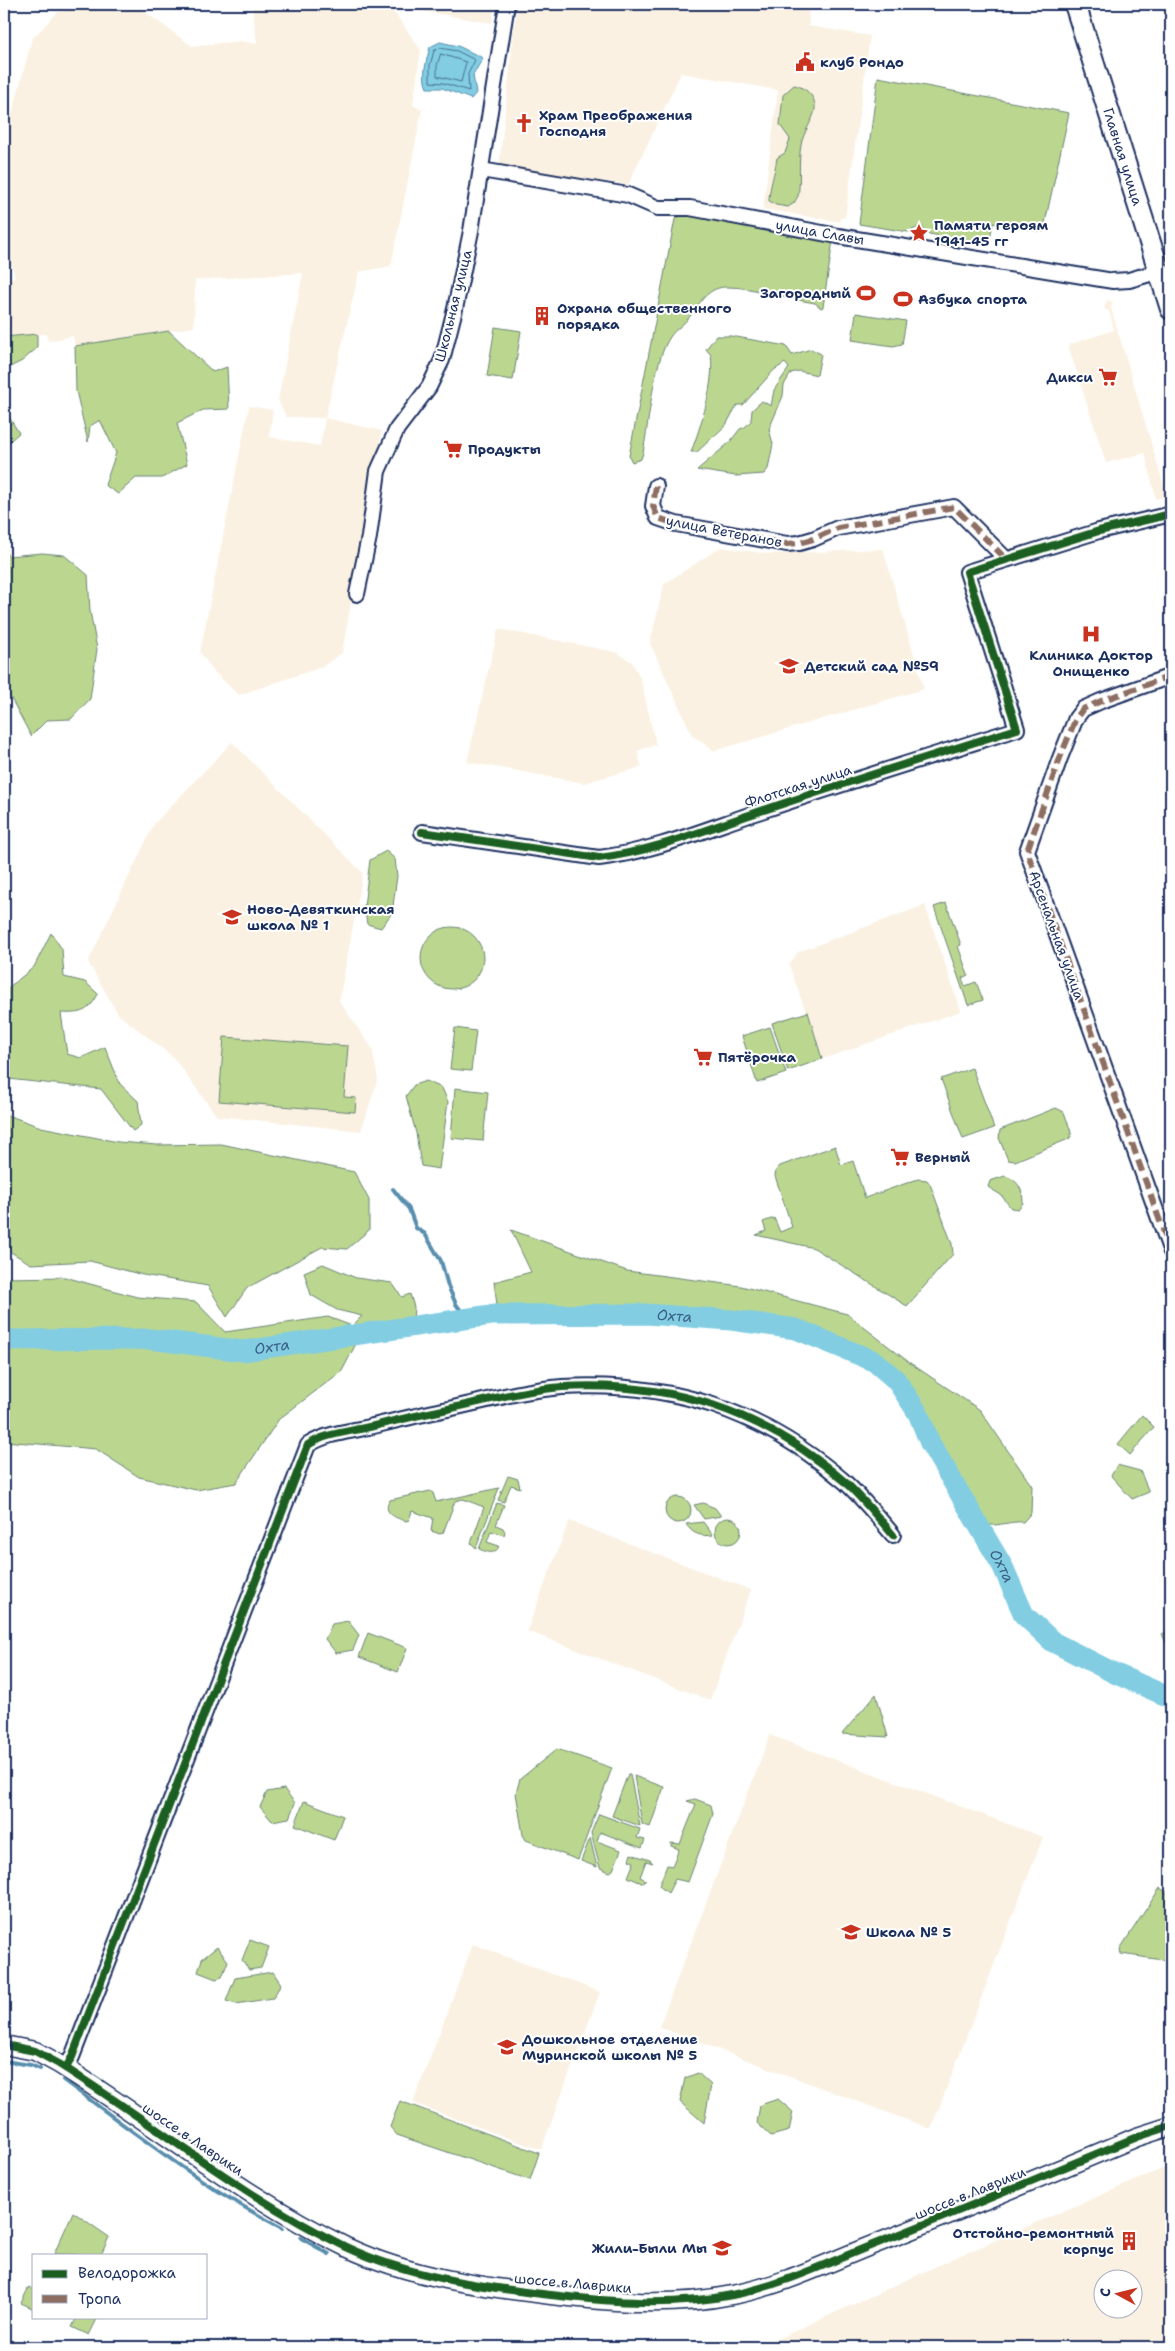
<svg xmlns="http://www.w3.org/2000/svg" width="1175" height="2351" font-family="'Shantell Sans',sans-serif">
	<rect width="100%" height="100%" fill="#fff"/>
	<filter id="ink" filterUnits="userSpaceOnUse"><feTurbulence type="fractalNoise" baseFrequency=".02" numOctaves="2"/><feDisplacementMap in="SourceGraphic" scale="10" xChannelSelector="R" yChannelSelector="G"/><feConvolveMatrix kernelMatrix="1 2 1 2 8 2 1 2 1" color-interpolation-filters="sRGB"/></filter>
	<g filter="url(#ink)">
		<g fill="#faf1e2" fill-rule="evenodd">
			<path d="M 86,4 L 134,4 L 192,46 L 240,41 L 257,44 L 252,4 L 356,4 L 393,11 L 421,50 L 413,105 L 422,110 L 391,266 L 359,272 L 325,418 L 382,431 L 342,653 L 322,667 L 239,695 L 214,672 L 200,652 L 249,406 L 273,410 L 269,437 L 320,446 L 325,418 L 286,417 L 278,400 L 303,273 L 195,280 L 194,327 L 75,346 L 73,336 L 48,341 L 46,334 L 4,337 L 4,279 L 15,277 L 4,240 L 4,145 L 32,39 L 58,12 Z"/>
			<path d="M 379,4 L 495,4 L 492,23 Z"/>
			<path d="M 517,4 L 808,4 L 809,26 L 870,36 L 845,218 L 840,218 L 840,222 L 763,209 L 778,90 L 681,73 L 628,185 L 499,166 Z"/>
			<path d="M 1107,300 L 1113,302 L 1111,308 L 1167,496 L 1156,499 L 1145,453 L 1106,463 L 1068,345 L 1114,330 L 1109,311 L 1104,309 Z"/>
			<path d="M 721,547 L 770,554 L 883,549 L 924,689 L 714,751 L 692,735 L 650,643 L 664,584 Z"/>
			<path d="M 498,629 L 616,652 L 632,662 L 641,680 L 656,745 L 637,751 L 642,767 L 584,783 L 467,762 Z"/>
			<path d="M 232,742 L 363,873 L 339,1001 L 372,1048 L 378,1079 L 361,1131 L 217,1116 L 173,1057 L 118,1014 L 88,962 L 154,824 Z"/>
			<path d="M 925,905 L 961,1011 L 788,1071 L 771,1023 L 806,1012 L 789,965 L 798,952 Z"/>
			<path d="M 569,1521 L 751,1590 L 710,1700 L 527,1631 Z"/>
			<path d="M 770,1735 L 1043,1837 L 931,2129 L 659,2027 Z"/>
			<path d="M 473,1944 L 600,1992 L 541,2150 L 413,2103 Z"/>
			<path d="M 1164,2168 L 1171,2169 L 1171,2347 L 760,2347 L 959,2256 ZM 1102,2278 L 1132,2278 L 1132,2308 L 1102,2308 Z"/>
		</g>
		<g fill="#bbd78f" stroke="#6b8376">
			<path d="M 878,77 L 1069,113 L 1043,232 L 993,223 L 989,244 L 929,234 L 921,226 L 908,232 L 859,224 Z"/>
			<path d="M 794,85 C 805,87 816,96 815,109 C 814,119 803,132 801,145 C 798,162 801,179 798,196 L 794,203 L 788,207 L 776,205 L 769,201 C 769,189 775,172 777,158 L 785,153 L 790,139 L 780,125 L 783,95 Z"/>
			<path d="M 681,216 L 711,218 L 833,240 L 823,307 L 821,308 L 815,303 C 788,299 754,287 728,287 C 709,286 700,302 691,315 C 685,324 675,329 670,337 C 653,362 649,422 643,453 L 641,459 L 632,462 L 629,456 L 675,219 Z"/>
			<path d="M 856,313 L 906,321 L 902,344 L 893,346 L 852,340 Z"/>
			<path d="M 495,327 L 521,331 L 513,380 L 487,376 Z"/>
			<path d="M 169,331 L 213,372 L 227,367 L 229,409 L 203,410 L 177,423 L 187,464 L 162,478 L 136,478 L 118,494 L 105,485 L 116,453 L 100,420 L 90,426 L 88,442 L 76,391 L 75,346 Z"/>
			<path d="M 37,334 L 37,348 L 22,361 L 4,370 L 4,337 Z"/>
			<path d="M 716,336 L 731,336 L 786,346 L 792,355 L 811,349 L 821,354 L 817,375 L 799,371 L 791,373 L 784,385 L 783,396 L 769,429 L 773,444 L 768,469 L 764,474 L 736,476 L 697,470 L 729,443 L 740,429 L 745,427 L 751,421 L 752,410 L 762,401 L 771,406 L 774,390 L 789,368 L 785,363 L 774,370 L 743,405 L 737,405 L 726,425 L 697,452 L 691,452 C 701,426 715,382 711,355 L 706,349 Z"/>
			<path d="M 4,414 L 9,417 L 19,433 L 4,446 Z"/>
			<path d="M 4,549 L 8,556 L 42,553 L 64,555 L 88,575 L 90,611 L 97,649 L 90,699 L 71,719 L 47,720 L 31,736 L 6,689 L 4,690 Z"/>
			<path d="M 386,851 L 395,859 L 397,876 L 392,913 L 381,928 L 367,924 L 364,906 L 370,860 Z"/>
			<path d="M 946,903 L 961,945 L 958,946 L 968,975 L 962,978 L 965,986 L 976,982 L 983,1000 L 968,1005 L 934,907 Z"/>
			<circle cx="452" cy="958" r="31"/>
			<path d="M 51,933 L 62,949 L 64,977 L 85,982 L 98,994 C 89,1012 81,1014 61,1013 L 67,1054 L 81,1058 L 105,1047 L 120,1084 L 138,1101 L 141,1125 L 133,1131 L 101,1089 L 8,1079 L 4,1076 L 4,987 L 8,988 L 34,967 Z"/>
			<path d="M 808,1012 L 822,1059 L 788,1071 L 772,1023 Z"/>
			<path d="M 770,1027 L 786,1073 L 757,1083 L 742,1036 Z"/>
			<path d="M 455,1028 L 476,1031 L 471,1071 L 450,1069 Z"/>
			<path d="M 224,1037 L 348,1046 L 344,1097 L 356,1098 L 355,1112 L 219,1101 Z"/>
			<path d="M 972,1068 L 994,1128 L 963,1139 L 941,1079 Z"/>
			<path d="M 426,1081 L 442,1088 L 448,1102 L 439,1169 L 421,1166 L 416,1133 L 406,1096 L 414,1085 Z"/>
			<path d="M 455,1088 L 488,1092 L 483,1141 L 451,1138 Z"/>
			<path d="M 1056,1108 L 1064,1112 L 1071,1132 L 1071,1138 L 1015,1161 L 1008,1160 L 999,1138 L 1000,1130 Z"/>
			<path d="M 4,1114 L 41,1127 L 118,1142 L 157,1145 L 221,1144 L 354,1172 L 369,1200 L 369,1230 L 347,1249 L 322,1247 L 247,1288 L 227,1317 L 208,1286 L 143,1275 L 90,1261 L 31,1264 L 4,1248 Z"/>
			<path d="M 835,1146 L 841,1165 L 853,1161 L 865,1198 L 918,1179 L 927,1180 L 930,1184 L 952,1244 L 953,1254 L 907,1306 L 814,1248 L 756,1235 L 766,1231 L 763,1222 L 774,1218 L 780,1232 L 792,1227 L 775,1176 L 776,1170 L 780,1166 Z"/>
			<path d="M 1005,1176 C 1018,1180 1023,1189 1023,1203 L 1018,1209 L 1011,1208 L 1001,1195 L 988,1187 L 990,1181 Z"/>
			<path d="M 511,1230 L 627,1271 L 741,1286 L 847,1314 L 910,1363 L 980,1410 L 1032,1486 L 1031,1513 L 1023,1522 C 1010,1521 1000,1526 987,1525 L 947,1462 L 908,1385 L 876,1359 L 798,1325 L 719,1315 L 622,1309 L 498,1312 L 494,1282 L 531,1272 Z"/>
			<path d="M 323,1264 L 356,1278 L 392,1283 L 402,1297 L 410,1294 L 414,1307 L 413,1322 L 361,1334 L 342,1371 L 279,1419 L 236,1483 L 196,1490 L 139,1477 L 96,1449 L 4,1441 L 4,1278 L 65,1277 L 137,1297 L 196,1302 L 225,1332 L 328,1317 L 352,1326 L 362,1316 L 337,1310 L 311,1295 L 304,1272 Z"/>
			<path d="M 1142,1415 L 1154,1427 L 1130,1455 L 1118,1444 Z"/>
			<path d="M 1117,1465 L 1140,1471 L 1149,1492 L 1132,1499 L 1111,1476 Z"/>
			<path d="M 508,1476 L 518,1479 L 520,1488 L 511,1485 L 504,1502 L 498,1500 Z"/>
			<path d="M 499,1488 L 476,1548 L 471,1543 L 484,1507 L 463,1499 L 455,1501 L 443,1533 L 440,1534 L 431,1531 L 433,1518 L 412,1511 L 409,1520 L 406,1521 C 396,1518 381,1513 390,1500 L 430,1491 L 433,1493 L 436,1502 Z"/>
			<circle cx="678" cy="1510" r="13"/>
			<path d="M 497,1503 L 504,1505 L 496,1525 L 503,1528 L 505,1532 L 504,1535 L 491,1531 L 487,1542 L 499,1546 C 495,1556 487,1552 479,1549 Z"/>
			<path d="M 703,1503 L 715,1508 L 721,1516 L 704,1519 L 694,1505 Z"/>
			<circle cx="728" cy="1531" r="13"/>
			<path d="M 703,1522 L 713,1535 C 701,1537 692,1534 686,1524 Z"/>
			<path d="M 348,1621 L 359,1635 L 353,1650 L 336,1653 L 325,1639 L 332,1624 Z"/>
			<path d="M 1171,1630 L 1171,1653 L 1162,1634 Z"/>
			<path d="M 368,1633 L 407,1648 L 398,1672 L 359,1657 Z"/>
			<path d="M 876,1694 L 888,1737 L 842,1734 Z"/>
			<path d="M 557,1749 L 612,1768 L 578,1860 L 526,1840 L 523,1835 L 516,1793 L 520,1779 Z"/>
			<path d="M 628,1774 L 630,1774 L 640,1826 L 612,1816 Z"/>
			<path d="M 634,1776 L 664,1787 L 650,1827 L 642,1824 Z"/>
			<path d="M 284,1789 L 295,1803 L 289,1818 L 272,1821 L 260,1807 L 267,1792 Z"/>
			<path d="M 695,1799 L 711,1805 L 713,1814 L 688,1882 L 675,1879 L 668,1893 L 659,1886 L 667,1865 L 672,1866 L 679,1849 L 671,1846 L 671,1843 L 680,1844 L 696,1804 L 687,1801 Z"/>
			<path d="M 304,1801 L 343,1816 L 334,1840 L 295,1825 Z"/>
			<path d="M 599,1814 L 640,1829 L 637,1838 L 645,1840 L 642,1848 L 600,1832 L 597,1841 L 621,1850 L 613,1870 L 610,1872 L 600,1868 L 591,1833 Z"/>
			<path d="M 590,1838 L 597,1867 L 581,1861 Z"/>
			<path d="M 631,1854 L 650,1860 L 653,1863 L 646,1861 L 640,1877 L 646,1880 L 642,1883 L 628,1877 L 634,1862 L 629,1860 Z"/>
			<path d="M 1160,1888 L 1171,1895 L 1171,1969 L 1163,1960 L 1121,1954 L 1120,1949 Z"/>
			<path d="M 250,1940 L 269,1947 L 261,1968 L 249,1970 L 242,1960 Z"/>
			<path d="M 217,1947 L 228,1961 L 222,1977 L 216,1979 L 198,1972 L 202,1959 Z"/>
			<path d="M 273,1972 L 281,1984 L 273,1998 L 236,2004 L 226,2001 L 235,1978 Z"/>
			<path d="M 698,2073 L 711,2085 L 704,2123 L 680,2102 L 685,2078 Z"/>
			<path d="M 778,2099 L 793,2112 L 789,2131 L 771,2136 L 757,2123 L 760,2105 Z"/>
			<path d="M 400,2101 L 539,2153 L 530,2180 L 397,2135 L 390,2127 Z"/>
			<path d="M 73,2212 L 109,2237 L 101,2255 L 54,2254 Z"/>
			<path d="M 29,2287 L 34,2290 L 34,2309 L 21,2303 Z"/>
			<path d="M 77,2317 L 97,2319 L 89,2335 L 72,2327 Z"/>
		</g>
		<path fill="#82cde2" stroke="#598ead" d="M 440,42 L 458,46 L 483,58 L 473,75 L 476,93 L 471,99 L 442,88 L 427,88 C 421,76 427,59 430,47 Z"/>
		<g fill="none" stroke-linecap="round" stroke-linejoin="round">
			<g stroke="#446e93" stroke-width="1">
				<path d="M 440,48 L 457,51 L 475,60 L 468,74 L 469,91 L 443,83 L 430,82 L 430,65 L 434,51 Z"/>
				<path d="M 441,54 L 466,62 L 461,82 L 437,76 L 437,66 Z"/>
			</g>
			<g stroke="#598ead" stroke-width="4">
				<path d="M 393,1189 L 409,1209 L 416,1228 L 425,1234 L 441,1261 L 448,1286 L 456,1304 L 467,1319"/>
				<path d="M 4,2061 L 31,2065 L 40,2069"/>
				<path d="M 63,2080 C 134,2132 204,2188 282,2228"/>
				<path d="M 301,2238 L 329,2254"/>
			</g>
			<path stroke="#82cde2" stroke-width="21" id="s1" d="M 4,1340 L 150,1339 L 243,1351 L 491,1315 L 646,1314 L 731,1320 L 796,1329 L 874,1361 L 896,1380 L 918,1413 L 930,1443 L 1003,1567 L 1024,1615 L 1053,1642 L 1114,1673 L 1171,1698"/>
			<g stroke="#1b2f5e" stroke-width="18">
				<g id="minor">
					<path d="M 481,170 L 628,195 L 658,208 L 690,208 L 838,236 L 1113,281 L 1129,280 L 1160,271"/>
					<path d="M 656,486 L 653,506 L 658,518 L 676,524 L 787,544 L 799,543 L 813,539 L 838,528 L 954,507 L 1006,559"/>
					<path d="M 357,594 L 369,537 L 378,471 L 397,429 L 429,387 L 442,360 L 455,309 L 471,231 L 507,4"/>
					<path d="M 1171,676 L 1101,701 L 1083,709 L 1076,718 L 1060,758 L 1027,851 L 1171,1252"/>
					<path d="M 422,832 L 599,858 C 657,851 711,827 767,809 C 850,781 934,755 1017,729 L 967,572 L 1099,531 L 1171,514"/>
					<path d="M 66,2068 L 72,2057 L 308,1445 C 327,1433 348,1432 369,1427 C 394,1421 418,1415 443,1410 C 482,1402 522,1390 562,1387 C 671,1381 762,1410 845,1482 C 862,1498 878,1517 893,1535"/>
				</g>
			</g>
			<g stroke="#1b2f5e" stroke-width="21">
				<path id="tertiary" d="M 4,2045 L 35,2051 L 59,2064 C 155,2124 243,2197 346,2247 C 410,2277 482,2287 551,2295 C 611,2302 673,2307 732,2295 C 780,2286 825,2264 870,2246 C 960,2211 1048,2174 1137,2137 L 1171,2126"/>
			</g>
			<g stroke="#1b2f5e" stroke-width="24">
				<g id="secondary">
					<path id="s2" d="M 1075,4 L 1171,309"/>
				</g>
			</g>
			<use href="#minor" stroke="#fff" stroke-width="14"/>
			<use href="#tertiary" stroke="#fff" stroke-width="18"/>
			<use href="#secondary" stroke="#fff" stroke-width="20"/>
			<g stroke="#8d6e63" stroke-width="6" stroke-dasharray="12 6" stroke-linecap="butt">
				<path d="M 656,486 L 653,506 L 658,518 L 676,524 L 787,544 L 799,543 L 813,539 L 838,528 L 954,507 L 1006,559"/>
				<path d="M 1171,676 L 1101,701 L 1083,709 L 1076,718 L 1060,758 L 1027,851 L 1171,1252"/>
			</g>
			<g stroke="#fff" stroke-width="11">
				<g id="cycleway">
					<path d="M 422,832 L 599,858 C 657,851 711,827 767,809 C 850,781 934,755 1017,729 L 967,572 L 1099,531 L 1171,514"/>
					<path d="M 4,2045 L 35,2051 L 59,2064 C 155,2124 243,2197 346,2247 C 410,2277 482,2287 551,2295 C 611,2302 673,2307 732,2295 C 780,2286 825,2264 870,2246 C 960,2211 1048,2174 1137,2137 L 1171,2126"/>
					<path d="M 66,2068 L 72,2057 L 308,1445 C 327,1433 348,1432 369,1427 C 394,1421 418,1415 443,1410 C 482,1402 522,1390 562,1387 C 671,1381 762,1410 845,1482 C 862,1498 878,1517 893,1535"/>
				</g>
			</g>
			<use href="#cycleway" stroke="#1b5e20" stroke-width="8"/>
		</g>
	</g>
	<defs>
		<g id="civic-bare" transform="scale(1.5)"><path d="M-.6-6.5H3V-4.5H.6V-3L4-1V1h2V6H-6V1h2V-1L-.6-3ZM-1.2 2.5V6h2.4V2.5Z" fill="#c8321e" stroke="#fff" stroke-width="2.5" paint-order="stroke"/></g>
		<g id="church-bare" transform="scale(1.5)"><path d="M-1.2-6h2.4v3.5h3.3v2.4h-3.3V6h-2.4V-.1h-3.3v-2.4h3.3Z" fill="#c8321e" stroke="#fff" stroke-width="2.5" paint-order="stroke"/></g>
		<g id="sight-bare" transform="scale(1.5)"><path d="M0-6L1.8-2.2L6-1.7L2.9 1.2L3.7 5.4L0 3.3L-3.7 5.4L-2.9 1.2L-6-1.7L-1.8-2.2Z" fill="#c8321e" stroke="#fff" stroke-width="2.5" paint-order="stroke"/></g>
		<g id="stadium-bare" transform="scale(1.5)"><path d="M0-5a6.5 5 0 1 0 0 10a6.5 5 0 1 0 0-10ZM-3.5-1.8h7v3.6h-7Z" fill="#c8321e" stroke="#fff" stroke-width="2.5" paint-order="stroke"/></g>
		<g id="building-bare" transform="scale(1.5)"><path d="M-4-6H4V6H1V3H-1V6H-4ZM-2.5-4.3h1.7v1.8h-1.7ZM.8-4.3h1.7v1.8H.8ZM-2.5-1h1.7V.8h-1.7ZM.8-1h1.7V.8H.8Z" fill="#c8321e" stroke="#fff" stroke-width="2.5" paint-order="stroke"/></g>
		<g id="supermarket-bare" transform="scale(1.5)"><path d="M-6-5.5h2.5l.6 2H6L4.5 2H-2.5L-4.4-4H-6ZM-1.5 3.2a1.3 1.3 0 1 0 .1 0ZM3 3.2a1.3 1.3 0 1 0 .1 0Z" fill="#c8321e" stroke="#fff" stroke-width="2.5" paint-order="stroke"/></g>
		<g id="hospital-bare" transform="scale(1.5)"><path d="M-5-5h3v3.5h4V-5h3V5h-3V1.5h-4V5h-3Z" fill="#c8321e" stroke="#fff" stroke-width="2.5" paint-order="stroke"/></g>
		<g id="school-bare" transform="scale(1.5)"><path d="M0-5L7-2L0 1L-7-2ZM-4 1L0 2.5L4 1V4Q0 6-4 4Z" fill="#c8321e" stroke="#fff" stroke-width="2.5" paint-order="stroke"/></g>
	</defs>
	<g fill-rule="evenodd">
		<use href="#civic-bare" x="805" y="62"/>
		<use href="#church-bare" x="524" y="123"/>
		<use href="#sight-bare" x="919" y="233"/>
		<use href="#stadium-bare" x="866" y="293"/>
		<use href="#stadium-bare" x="903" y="299"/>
		<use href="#building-bare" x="542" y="316"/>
		<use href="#supermarket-bare" x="1108" y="377"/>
		<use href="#supermarket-bare" x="453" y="449"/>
		<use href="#hospital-bare" x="1091" y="634"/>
		<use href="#school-bare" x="789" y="666"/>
		<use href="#school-bare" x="232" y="917"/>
		<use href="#supermarket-bare" x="703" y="1057"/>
		<use href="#supermarket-bare" x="900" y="1157"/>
		<use href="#school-bare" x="851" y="1932"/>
		<use href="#school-bare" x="507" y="2047"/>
		<use href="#building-bare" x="1129" y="2241"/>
		<use href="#school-bare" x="722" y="2248"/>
	</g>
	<g text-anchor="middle" stroke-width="4" stroke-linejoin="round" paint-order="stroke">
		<g font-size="14" font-weight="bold" fill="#1b2f5e" stroke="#fff" text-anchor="start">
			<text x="820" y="67">клуб Рондо</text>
			<text x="539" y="120">Храм Преображения<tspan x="539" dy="16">Господня</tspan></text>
			<text x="934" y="230">Памяти героям<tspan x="934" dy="16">1941-45 гг</tspan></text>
			<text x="851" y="298" text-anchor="end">Загородный</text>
			<text x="918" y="304">Азбука спорта</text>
			<text x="557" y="313">Охрана общественного<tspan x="557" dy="16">порядка</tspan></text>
			<text x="1093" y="382" text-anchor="end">Дикси</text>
			<text x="468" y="454">Продукты</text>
			<text x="1091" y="660" text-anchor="middle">Клиника Доктор<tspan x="1091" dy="16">Онищенко</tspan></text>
			<text x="804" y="671">Детский сад №59</text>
			<text x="247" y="914">Ново-Девяткинская<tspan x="247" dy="16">школа № 1</tspan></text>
			<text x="718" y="1062">Пятёрочка</text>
			<text x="915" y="1162">Верный</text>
			<text x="866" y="1937">Школа № 5</text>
			<text x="522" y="2044">Дошкольное отделение<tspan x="522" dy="16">Муринской школы № 5</tspan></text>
			<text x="1114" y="2238" text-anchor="end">Отстойно-ремонтный<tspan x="1114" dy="16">корпус</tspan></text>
			<text x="707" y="2253" text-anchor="end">Жили-Были Мы</text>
		</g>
		<g font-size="14" fill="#1b2f5e" stroke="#fff">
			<text dy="5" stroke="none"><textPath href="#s2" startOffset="160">Главная улица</textPath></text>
			<text transform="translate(820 232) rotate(10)" y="5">улица Славы</text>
			<text transform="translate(453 306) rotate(-76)" y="5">Школьная улица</text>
			<text transform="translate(724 531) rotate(11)" y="5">улица Ветеранов</text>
			<text transform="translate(798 786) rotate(-18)" y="5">Флотская улица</text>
			<text transform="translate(1057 935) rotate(70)" y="5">Арсенальная улица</text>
			<text transform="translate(193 2139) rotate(34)" y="5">шоссе в Лаврики</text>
			<text transform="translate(970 2193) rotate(-22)" y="5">шоссе в Лаврики</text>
			<text transform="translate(573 2283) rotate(5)" y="5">шоссе в Лаврики</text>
		</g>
		<g font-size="15" font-style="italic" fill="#3a5e86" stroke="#fff">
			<text dy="5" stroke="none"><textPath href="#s1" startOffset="674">Охта</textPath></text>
			<text dy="5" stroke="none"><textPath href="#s1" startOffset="269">Охта</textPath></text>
			<text dy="5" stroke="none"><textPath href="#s1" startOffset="1124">Охта</textPath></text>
		</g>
	</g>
	<rect width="1175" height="2351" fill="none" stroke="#fff" stroke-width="20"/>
	<rect x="10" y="10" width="1155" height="2331" fill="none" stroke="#1b2f5e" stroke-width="2" filter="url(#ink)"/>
	<rect x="32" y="2254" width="175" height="65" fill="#ffffff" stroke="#a4acbf"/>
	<rect x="42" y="2270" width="25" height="8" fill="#1b5e20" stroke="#a4acbf"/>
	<text x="78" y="2278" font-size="15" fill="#1b2f5e">Велодорожка</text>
	<rect x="42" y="2295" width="25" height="8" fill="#8d6e63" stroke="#a4acbf"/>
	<text x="78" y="2304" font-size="15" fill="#1b2f5e">Тропа</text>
	<g transform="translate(1118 2294) rotate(277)"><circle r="24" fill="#ffffff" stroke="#a4acbf"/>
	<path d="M0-4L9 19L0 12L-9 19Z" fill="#c8321e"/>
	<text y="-8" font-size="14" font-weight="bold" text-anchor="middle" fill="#1b2f5e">С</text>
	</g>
</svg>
